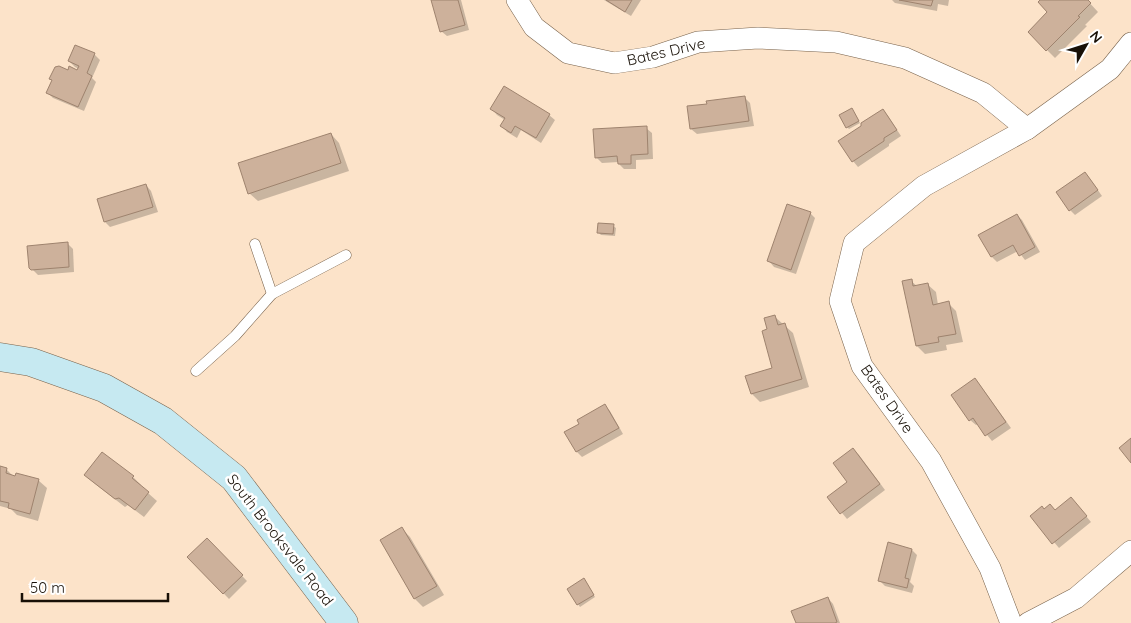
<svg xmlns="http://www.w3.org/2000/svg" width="1131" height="623" font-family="Quicksand,sans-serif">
	<rect width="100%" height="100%" fill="#fce3c9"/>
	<g fill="#0003">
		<path d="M 433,0 L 461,0 L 469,30 L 447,36 L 441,31 Z"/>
		<path d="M 604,0 L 641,0 L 631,16 Z"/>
		<path d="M 892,0 L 949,0 L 948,6 L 938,4 L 937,11 L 895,3 Z"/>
		<path d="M 1042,0 L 1087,0 L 1098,12 L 1085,25 L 1087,26 L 1055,58 L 1029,32 L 1049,12 Z"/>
		<path d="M 76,46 L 95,55 L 100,60 L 92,78 L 96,82 L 84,111 L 53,98 L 48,93 L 53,81 L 51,79 L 68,71 L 78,71 L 79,69 L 75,67 L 69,61 Z"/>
		<path d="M 745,98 L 750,103 L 754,126 L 697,134 L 691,129 Z"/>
		<path d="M 492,109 L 549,115 L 555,120 L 541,143 L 521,130 L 517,138 L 507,132 L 502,126 L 505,120 L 497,115 Z"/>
		<path d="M 883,111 L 888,116 L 901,136 L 889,144 L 889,146 L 858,167 L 853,161 L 862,127 Z"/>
		<path d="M 854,112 L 860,123 L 849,129 L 847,127 Z"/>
		<path d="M 646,128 L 652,133 L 653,159 L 636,160 L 636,169 L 624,169 L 619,164 L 619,162 L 602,163 L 596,157 Z"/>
		<path d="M 331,134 L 339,143 L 349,171 L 258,201 L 249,193 Z"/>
		<path d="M 1085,173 L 1090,179 L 1102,196 L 1075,215 L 1070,210 Z"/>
		<path d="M 146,185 L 151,191 L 158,212 L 110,227 L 105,222 Z"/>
		<path d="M 810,213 L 815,218 L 796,274 L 774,267 L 769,261 Z"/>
		<path d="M 1017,215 L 1022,220 L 1040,252 L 1025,260 L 1018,251 L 997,262 L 992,257 L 980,236 Z"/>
		<path d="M 613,226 L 616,228 L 615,236 L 601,235 L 598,232 Z"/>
		<path d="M 68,244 L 73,249 L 74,272 L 38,275 L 31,268 Z"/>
		<path d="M 911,281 L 917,286 L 927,284 L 936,292 L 938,305 L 948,303 L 956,311 L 963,342 L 946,345 L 947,350 L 925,354 L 917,346 L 904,282 Z"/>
		<path d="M 774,316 L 793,333 L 809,387 L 760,402 L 752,394 L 774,369 Z"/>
		<path d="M 975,379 L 980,385 L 1011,428 L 992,441 L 978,424 L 976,425 L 970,420 Z"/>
		<path d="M 605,406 L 610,411 L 623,434 L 582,457 L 577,452 L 581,424 Z"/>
		<path d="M 853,450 L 859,455 L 885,490 L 847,519 L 829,497 L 849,482 Z"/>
		<path d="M 0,467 L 6,469 L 14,477 L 38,480 L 47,488 L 38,521 L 17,515 L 11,509 L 0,506 Z"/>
		<path d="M 85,475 L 133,477 L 141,485 L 140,486 L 157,501 L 144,517 L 128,505 L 125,507 L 94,483 Z"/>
		<path d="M 1076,504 L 1091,522 L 1059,548 L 1032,516 L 1044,510 L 1055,511 Z"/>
		<path d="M 402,529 L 410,537 L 444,595 L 423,607 L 415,599 Z"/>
		<path d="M 207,540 L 247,581 L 229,599 L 189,557 Z"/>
		<path d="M 912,550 L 917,555 L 910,582 L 914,586 L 912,593 L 885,586 L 880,581 Z"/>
		<path d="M 586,582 L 595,597 L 580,607 L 578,604 Z"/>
		<path d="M 828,598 L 833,604 L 840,623 L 797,623 Z"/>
	</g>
	<g fill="#cdb19b" stroke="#9e836e">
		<path d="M 431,0 L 458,0 L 465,25 L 440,32 Z"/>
		<path d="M 606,0 L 632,0 L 625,12 Z"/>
		<path d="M 899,0 L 933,0 L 931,6 Z"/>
		<path d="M 1040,0 L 1088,0 L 1091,3 L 1078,16 L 1080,17 L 1046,51 L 1028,32 L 1047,12 L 1038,2 Z"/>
		<path d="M 75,45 L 95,53 L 87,73 L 92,76 L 78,107 L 46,93 L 52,80 L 49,79 L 55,67 L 59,66 L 68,70 L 69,66 L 77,70 L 79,66 L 68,61 Z"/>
		<path d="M 504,86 L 550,114 L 536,138 L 515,126 L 511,133 L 500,126 L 505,118 L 490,109 Z"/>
		<path d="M 745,96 L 749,121 L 690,129 L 687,106 L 707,104 L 706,101 Z"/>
		<path d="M 852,108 L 859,121 L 846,128 L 839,115 Z"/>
		<path d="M 883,109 L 897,130 L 884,138 L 884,141 L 852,162 L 838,141 L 861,126 L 861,123 Z"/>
		<path d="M 647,126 L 648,154 L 631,155 L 631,164 L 618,164 L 617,156 L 595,158 L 593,129 Z"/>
		<path d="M 331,133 L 341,163 L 248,194 L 238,163 Z"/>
		<path d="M 1085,172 L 1098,190 L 1069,211 L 1056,192 Z"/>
		<path d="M 146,184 L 153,207 L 104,222 L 97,199 Z"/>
		<path d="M 787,204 L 811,212 L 791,270 L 767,261 Z"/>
		<path d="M 1017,214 L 1035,247 L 1019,256 L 1013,245 L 991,257 L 978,235 Z"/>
		<path d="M 598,223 L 614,224 L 613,234 L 597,233 Z"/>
		<path d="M 68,242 L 69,267 L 31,270 L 29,268 L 27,246 Z"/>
		<path d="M 912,279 L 913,286 L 928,283 L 933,305 L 949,301 L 956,334 L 938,337 L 939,342 L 916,346 L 902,281 Z"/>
		<path d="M 775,315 L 778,325 L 785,323 L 802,379 L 751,394 L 745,376 L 772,368 L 762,331 L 767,329 L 764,318 Z"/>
		<path d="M 975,378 L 1006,422 L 985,436 L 973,418 L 969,421 L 951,395 Z"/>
		<path d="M 605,404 L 619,428 L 576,452 L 564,432 L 579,424 L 577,420 Z"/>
		<path d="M 1131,438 L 1131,463 L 1119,448 Z"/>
		<path d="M 853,448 L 880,484 L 840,514 L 827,497 L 847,482 L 833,463 Z"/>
		<path d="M 102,452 L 134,476 L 132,478 L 149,492 L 135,510 L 119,498 L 115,499 L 84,475 Z"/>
		<path d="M 0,466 L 7,468 L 6,473 L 15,476 L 16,473 L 39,479 L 30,514 L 8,508 L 9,503 L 0,501 Z"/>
		<path d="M 1071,497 L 1087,516 L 1052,544 L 1030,516 L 1042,506 L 1044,509 L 1050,504 L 1055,510 Z"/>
		<path d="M 402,527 L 437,586 L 414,599 L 380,540 Z"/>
		<path d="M 207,538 L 243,575 L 223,594 L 187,557 Z"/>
		<path d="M 888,542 L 912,549 L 905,578 L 909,579 L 907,588 L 878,581 Z"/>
		<path d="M 584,578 L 594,595 L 577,605 L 567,589 Z"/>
		<path d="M 828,597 L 837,622 L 835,623 L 796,623 L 791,611 Z"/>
	</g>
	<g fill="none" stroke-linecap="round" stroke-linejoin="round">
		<g stroke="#78624b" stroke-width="11">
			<g id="lane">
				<path d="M 255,244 L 272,294"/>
				<path d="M 196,371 L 235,336 L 272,294 L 346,255"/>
			</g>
		</g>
		<g stroke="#78624b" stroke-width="22">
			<g id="street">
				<path d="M 517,0 L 534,27 L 568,53 L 614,63 L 653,57 L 698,42 L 758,38 L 836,42 L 905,58 L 983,93 L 1027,129"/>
				<path d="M 1011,623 L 990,568 L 931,461 L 862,366 L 840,301 L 854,243 L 924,186 L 1027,129 L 1110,69 L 1131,43"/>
				<path d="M 1028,623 L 1076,598 L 1131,551"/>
			</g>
		</g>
		<g stroke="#78624b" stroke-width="29">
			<path id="secondary" d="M 0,357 L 31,362 L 104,388 L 163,421 L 234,478 L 344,623"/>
		</g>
		<use href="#lane" stroke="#fff" stroke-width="10"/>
		<use href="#street" stroke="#fff" stroke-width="21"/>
		<use href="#secondary" stroke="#c6e9f1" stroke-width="28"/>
	</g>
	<g text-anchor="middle" stroke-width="5" stroke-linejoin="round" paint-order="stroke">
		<g font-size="15" fill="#181007" stroke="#fff">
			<text transform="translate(666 52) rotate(-13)" y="5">Bates Drive</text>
			<text transform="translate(887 399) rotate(55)" y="5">Bates Drive</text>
			<text transform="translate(280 540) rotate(52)" y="5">South Brooksvale Road</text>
		</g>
	</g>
	<g transform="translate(1086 45) rotate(51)" stroke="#ffffff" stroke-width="4" paint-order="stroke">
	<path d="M0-4L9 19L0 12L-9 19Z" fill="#181007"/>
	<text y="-8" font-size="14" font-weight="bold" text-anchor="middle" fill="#181007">N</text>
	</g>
	<path d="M22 593v8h146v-8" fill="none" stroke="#181007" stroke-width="2.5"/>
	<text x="30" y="593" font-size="15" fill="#181007" stroke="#ffffff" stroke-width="4" paint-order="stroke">50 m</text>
</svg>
